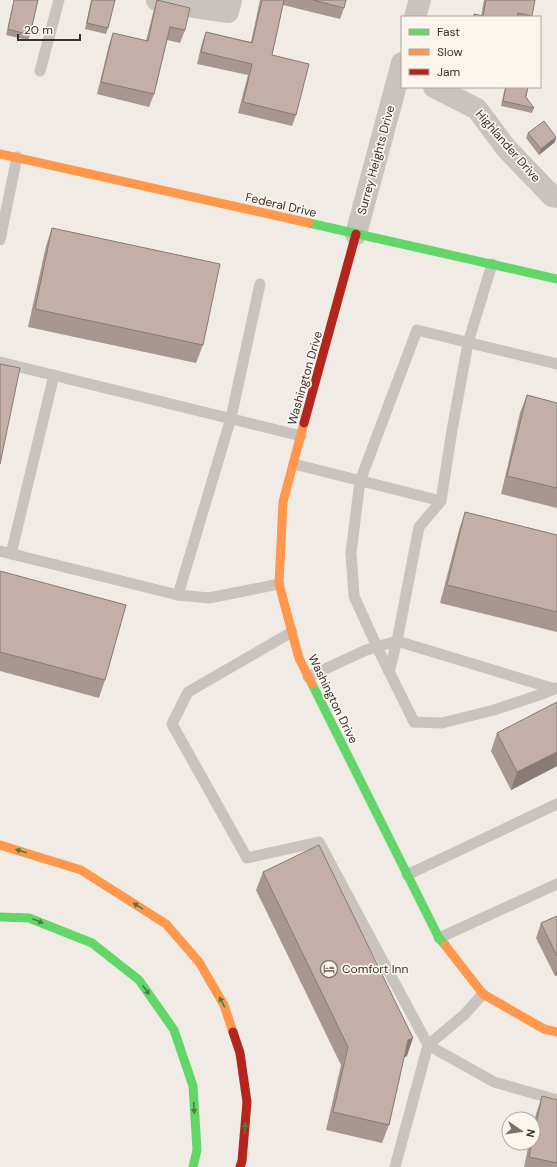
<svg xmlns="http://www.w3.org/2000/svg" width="557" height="1167" font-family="'DM Sans',sans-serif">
	<rect width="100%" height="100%" fill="#f0ebe5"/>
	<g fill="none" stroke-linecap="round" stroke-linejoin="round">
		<g stroke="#c9c3be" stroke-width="11">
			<path d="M 40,71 L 59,0"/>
			<path d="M 0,240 L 17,157"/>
			<path d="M 0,362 L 301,436"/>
			<path d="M 557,364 L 417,330 L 360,481 L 351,553 L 354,596 L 377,647 L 414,722 L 442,723 L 494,710 L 539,695 L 557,688"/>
			<path d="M 294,464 L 441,501"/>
			<path d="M 0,551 L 178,595 L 209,598 L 279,584"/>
			<path d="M 11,554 L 54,375"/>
			<path d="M 178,595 L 231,418 L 260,284"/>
			<path d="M 292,632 L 188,692 L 172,724 L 247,858 L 319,842 L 428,1045 L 395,1167"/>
			<path d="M 389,672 L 397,641 L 419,527 L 441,501 L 452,430 L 468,343 L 492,264"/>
			<path d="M 308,677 L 366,650 L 397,641 L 555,689"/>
			<path d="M 407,875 L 557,804"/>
			<path d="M 439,938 L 557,884"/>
			<path d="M 483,994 L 464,1015 L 428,1045 L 494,1082 L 557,1100"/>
		</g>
		<g stroke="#c9c3be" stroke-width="22">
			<path d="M 157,0 L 168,3 L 228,12 L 231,0"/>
			<path d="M 415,17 L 420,0"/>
			<path d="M 434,87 L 477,109 L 506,148 L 552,196 L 557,197"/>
			<path d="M 356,234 L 402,63"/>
		</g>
		<g stroke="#63d668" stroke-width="9">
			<path d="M 309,223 L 557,279"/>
			<path d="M 312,684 L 439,938 L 445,945"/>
			<path d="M 0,917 L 29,918 L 92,943 L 139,980 L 174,1030 L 193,1086 L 197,1150 L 193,1167"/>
		</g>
		<g stroke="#ff974d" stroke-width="9">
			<path d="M 0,154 L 309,223"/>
			<path d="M 304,423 L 283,502 L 279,584 L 299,658 L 312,684"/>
			<path d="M 0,845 L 81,870 L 166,924 L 199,962 L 224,1005 L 233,1032"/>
			<path d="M 445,945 L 483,994 L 544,1029 L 557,1032"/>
		</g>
		<g stroke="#b3261e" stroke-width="9">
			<path d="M 304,423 L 356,234"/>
			<path d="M 233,1032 L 240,1053 L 247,1102 L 242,1161 L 240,1167"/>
		</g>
	</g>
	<g fill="#a89690">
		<path d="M 14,0 L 38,0 L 30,35 L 28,40 L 6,35 Z"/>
		<path d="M 91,0 L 115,0 L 108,28 L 106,34 L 85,29 Z"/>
		<path d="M 157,0 L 185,30 L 180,43 L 167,40 L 154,94 L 149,107 L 97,94 L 109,45 L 113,33 L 146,41 L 153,13 Z"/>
		<path d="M 260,0 L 346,0 L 344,8 L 340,19 L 283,5 L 272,55 L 296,115 L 292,126 L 238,113 L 248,75 L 197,64 L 202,43 L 206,32 L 251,42 Z"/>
		<path d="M 484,0 L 535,0 L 531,17 L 473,17 L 474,14 L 481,16 Z"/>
		<path d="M 505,87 L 528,87 L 526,97 L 534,108 L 532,113 L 501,106 Z"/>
		<path d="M 528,133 L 555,142 L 539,155 L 526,138 Z"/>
		<path d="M 52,228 L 203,345 L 196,363 L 28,327 L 46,246 Z"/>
		<path d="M 527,395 L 557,403 L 557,508 L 501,494 L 520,413 Z"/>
		<path d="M 465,512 L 557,535 L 557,632 L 440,603 L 459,530 Z"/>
		<path d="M 0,571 L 105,680 L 99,698 L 0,671 Z"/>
		<path d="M 557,702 L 557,766 L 511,790 L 491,751 L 497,733 Z"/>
		<path d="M 263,872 L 407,1056 L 404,1057 L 389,1125 L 382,1143 L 326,1130 L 341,1065 L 256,890 Z"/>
		<path d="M 557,916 L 557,975 L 555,976 L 536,938 L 541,923 Z"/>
		<path d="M 542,1096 L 557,1100 L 557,1167 L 524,1167 L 529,1143 L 533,1143 L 533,1126 L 536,1114 Z"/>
	</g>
	<g fill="#887a75">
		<path d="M 556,137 L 555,142 L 539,155 L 541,149 Z"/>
		<path d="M 557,752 L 557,766 L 511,790 L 517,772 Z"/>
		<path d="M 557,970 L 557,975 L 555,976 Z"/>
		<path d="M 413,1038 L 407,1056 L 402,1058 L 408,1040 Z"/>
	</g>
	<g fill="#c3afa7" stroke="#887a75">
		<path d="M 14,0 L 38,0 L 30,35 L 8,29 Z"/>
		<path d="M 92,0 L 115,0 L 108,28 L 87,23 Z"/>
		<path d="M 157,0 L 190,8 L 185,30 L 170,27 L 154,94 L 101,82 L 113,33 L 148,41 Z"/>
		<path d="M 262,0 L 284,0 L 272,55 L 309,64 L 296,115 L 243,102 L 252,64 L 201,52 L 206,32 L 252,43 Z"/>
		<path d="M 313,0 L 346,0 L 344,8 Z"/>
		<path d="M 486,0 L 535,0 L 532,16 L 518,13 L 517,17 L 474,17 L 474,14 L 483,16 Z"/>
		<path d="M 506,87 L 528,87 L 526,96 L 525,96 L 534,108 L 503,101 Z"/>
		<path d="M 544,121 L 556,137 L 541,149 L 528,133 Z"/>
		<path d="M 52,228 L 220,264 L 203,345 L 35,309 Z"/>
		<path d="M 0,364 L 20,368 L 0,464 Z"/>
		<path d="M 527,395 L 557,403 L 557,488 L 507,476 Z"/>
		<path d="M 465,512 L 557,535 L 557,612 L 447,585 Z"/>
		<path d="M 0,571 L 126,605 L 105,680 L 0,652 Z"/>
		<path d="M 557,702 L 557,752 L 517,772 L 497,733 Z"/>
		<path d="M 319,845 L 413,1038 L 408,1040 L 389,1125 L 333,1112 L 348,1047 L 263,872 Z"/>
		<path d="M 557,916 L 557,956 L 541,923 Z"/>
		<path d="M 542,1096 L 557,1100 L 557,1163 L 529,1157 L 532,1143 L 533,1143 L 533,1138 Z"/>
	</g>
	<defs><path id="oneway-solid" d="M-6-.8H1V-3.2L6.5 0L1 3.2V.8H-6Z"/></defs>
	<g fill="#4d7b46">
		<use href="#oneway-solid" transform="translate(21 851) rotate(-163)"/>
		<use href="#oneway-solid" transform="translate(138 906) rotate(-148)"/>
		<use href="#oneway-solid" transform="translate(38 921) rotate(22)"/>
		<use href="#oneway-solid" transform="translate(146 990) rotate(55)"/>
		<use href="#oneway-solid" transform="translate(222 1002) rotate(-118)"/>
		<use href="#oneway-solid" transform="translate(194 1108) rotate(86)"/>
		<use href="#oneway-solid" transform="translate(245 1128) rotate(-86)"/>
	</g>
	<defs>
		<g id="hotel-ring" transform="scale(0.9)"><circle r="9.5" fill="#fbf5ee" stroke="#7a716c" stroke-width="1.5"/><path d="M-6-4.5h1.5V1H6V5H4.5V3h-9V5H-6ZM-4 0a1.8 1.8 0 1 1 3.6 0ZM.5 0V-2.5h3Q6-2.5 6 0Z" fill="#7a716c"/></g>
	</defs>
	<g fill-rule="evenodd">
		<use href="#hotel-ring" x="329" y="969"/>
	</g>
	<g text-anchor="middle" stroke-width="3.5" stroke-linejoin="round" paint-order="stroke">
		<g font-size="12" fill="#3b302b" stroke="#fbf5ee">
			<text transform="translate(508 146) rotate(49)" y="4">Highlander Drive</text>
			<text transform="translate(376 160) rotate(-75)" y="4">Surrey Heights Drive</text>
			<text transform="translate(281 205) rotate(13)" y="4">Federal Drive</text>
			<text transform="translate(305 378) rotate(-74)" y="4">Washington Drive</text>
			<text transform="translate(333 699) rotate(64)" y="4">Washington Drive</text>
		</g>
		<g font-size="12" fill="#3b302b" stroke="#fbf5ee" text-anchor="start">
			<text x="342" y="973">Comfort Inn</text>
		</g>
	</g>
	<rect x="401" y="16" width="140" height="72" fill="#fbf5ee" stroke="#aea6a0"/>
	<rect x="409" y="29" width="20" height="6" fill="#63d668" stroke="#aea6a0"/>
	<text x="437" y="36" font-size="12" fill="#3b302b">Fast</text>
	<rect x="409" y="49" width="20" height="6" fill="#ff974d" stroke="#aea6a0"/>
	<text x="437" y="56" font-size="12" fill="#3b302b">Slow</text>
	<rect x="409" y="69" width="20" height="6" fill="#b3261e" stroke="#aea6a0"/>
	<text x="437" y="76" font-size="12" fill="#3b302b">Jam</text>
	<g transform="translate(521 1131) rotate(103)"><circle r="19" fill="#fbf5ee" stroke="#aea6a0"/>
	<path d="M0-3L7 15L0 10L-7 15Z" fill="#7a716c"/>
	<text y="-6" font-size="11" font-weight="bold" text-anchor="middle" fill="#3b302b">N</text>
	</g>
	<path d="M18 34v6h62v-6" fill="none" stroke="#3b302b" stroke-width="2"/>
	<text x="24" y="34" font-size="12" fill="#3b302b" stroke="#fbf5ee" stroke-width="3" paint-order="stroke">20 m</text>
</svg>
